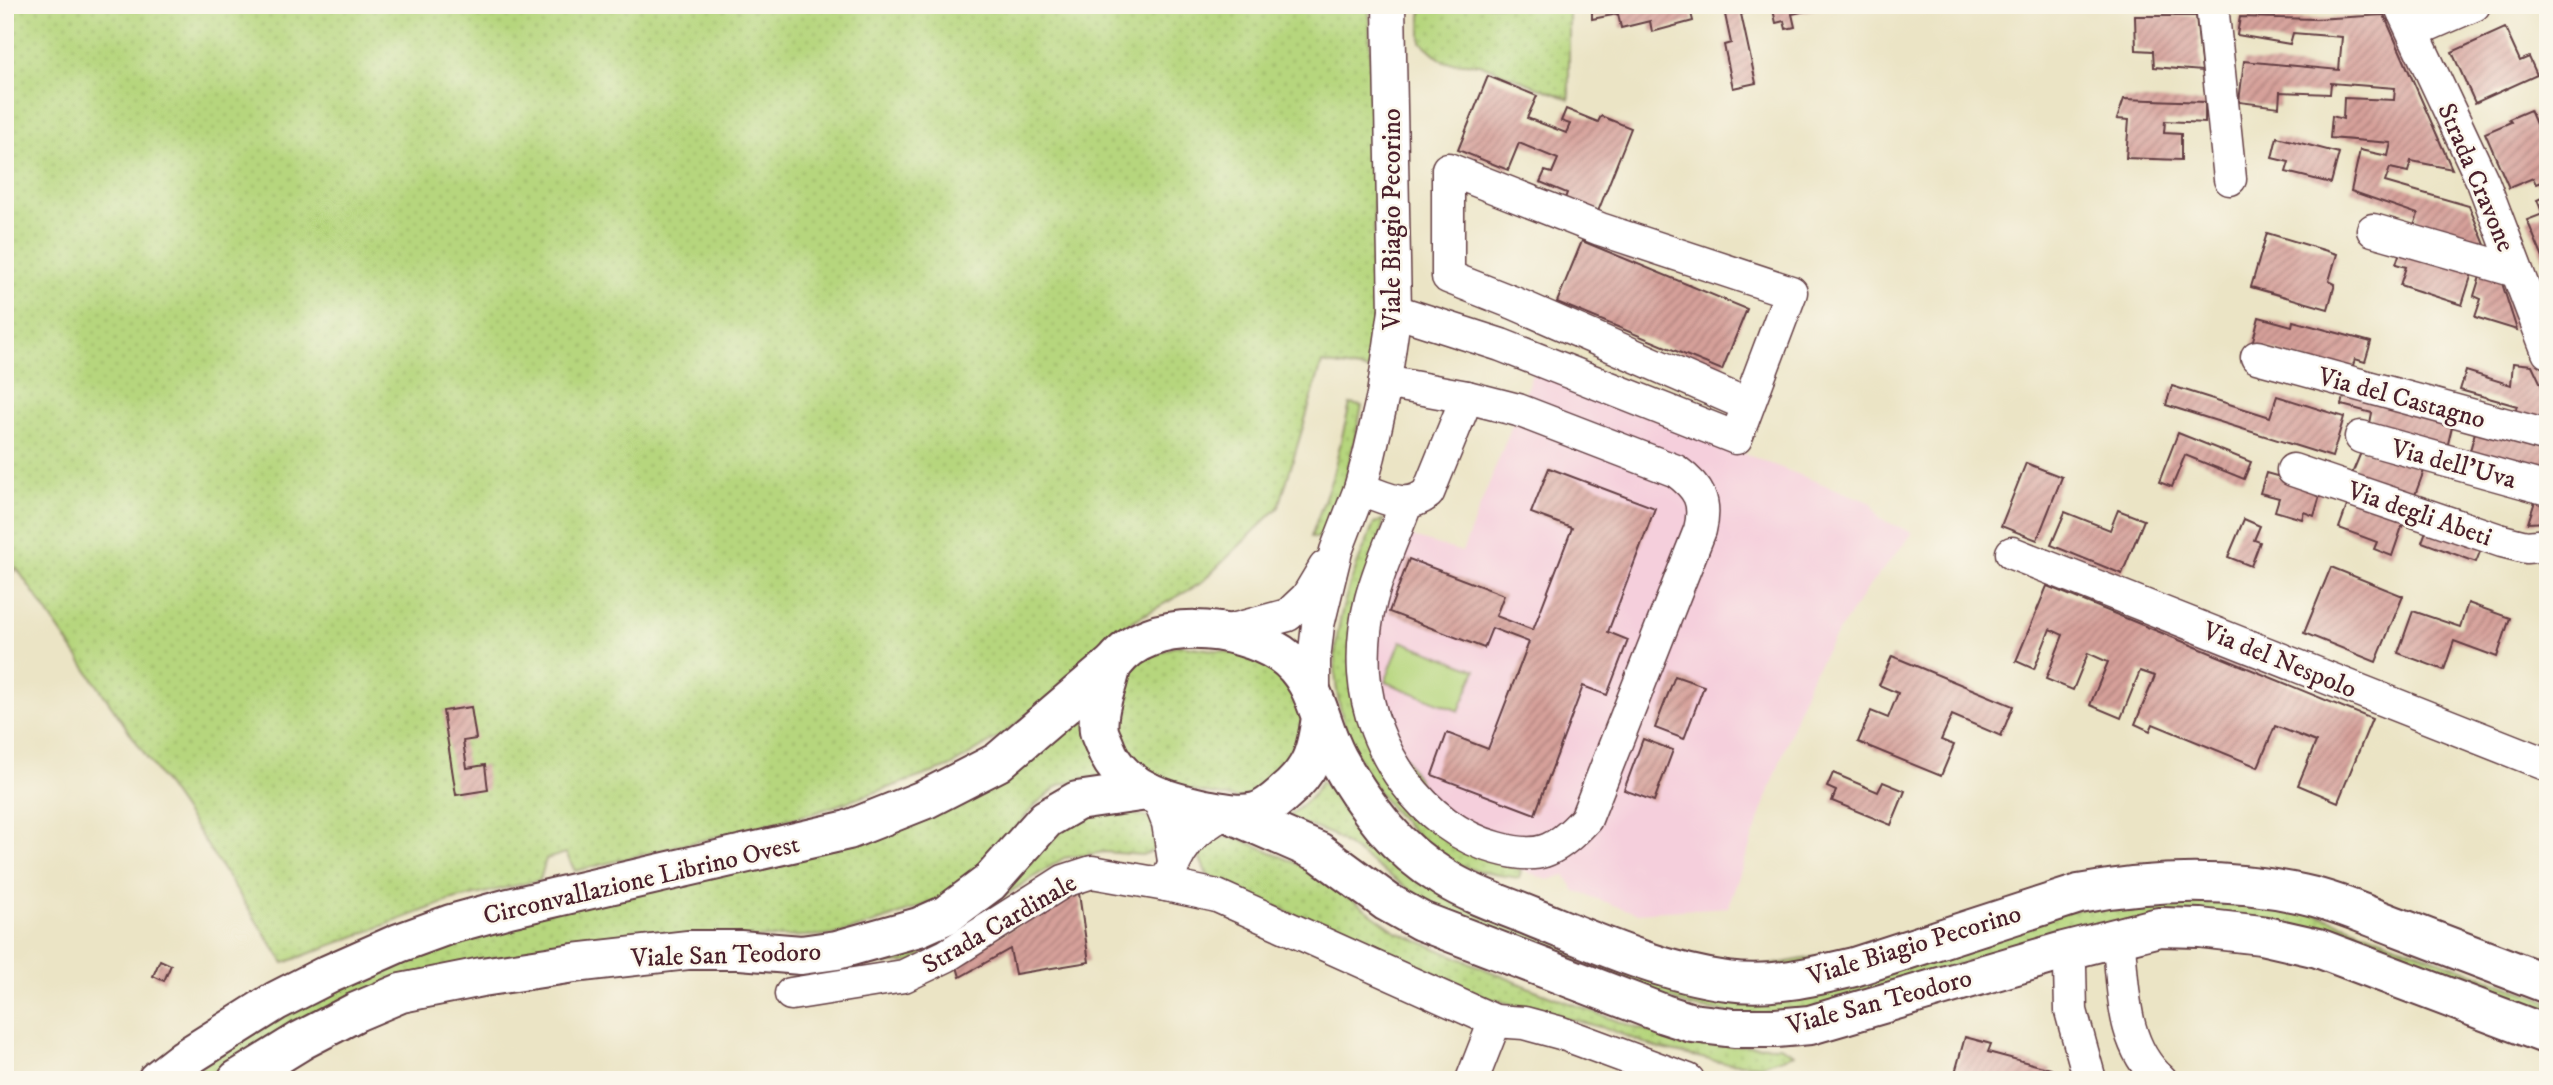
<svg xmlns="http://www.w3.org/2000/svg" width="2553" height="1085" font-family="'IM FELL DW Pica',serif">
	<defs>
		<pattern id="grass-dots" width="8" height="8" patternUnits="userSpaceOnUse" patternTransform="scale(1.75)"><rect width="8" height="8" fill="#b6d67d"/><path d="M2 2h.1M6 6h.1" fill="none" stroke="#9eb76c" stroke-width="1.8" stroke-linecap="round"/></pattern>
		<pattern id="building-hatch" width="6" height="6" patternUnits="userSpaceOnUse" patternTransform="scale(1.75)"><rect width="6" height="6" fill="#d6a09a"/><path d="M-1 1l2-2M0 6l6-6M5 7l2-2" fill="none" stroke="#b0827e"/></pattern>
	</defs>
	<rect width="100%" height="100%" fill="#fbf7ec"/>
	<filter id="ink" filterUnits="userSpaceOnUse"><feTurbulence type="fractalNoise" baseFrequency=".0143" numOctaves="2"/><feDisplacementMap in="SourceGraphic" scale="14" xChannelSelector="R" yChannelSelector="G"/><feConvolveMatrix kernelMatrix="1 2 1 2 8 2 1 2 1" color-interpolation-filters="sRGB"/></filter>
	<filter id="wash" filterUnits="userSpaceOnUse"><feTurbulence type="fractalNoise" baseFrequency=".00686" numOctaves="4" result="noise"/><feDisplacementMap in="SourceGraphic" scale="28" xChannelSelector="R" yChannelSelector="G"/><feGaussianBlur stdDeviation="1.57" result="paint"/><feColorMatrix in="noise" values="0 0 0 0 0 0 0 0 0 0 0 0 0 0 0 0 0 1.4 0 .05"/><feComposite in="paint" operator="in"/></filter>
	<g filter="url(#wash)">
		<rect width="100%" height="100%" fill="#ebe4c5"/>
		<path fill="#f5cfdc" d="M 1533,372 L 1872,503 L 1880,519 L 1913,533 L 1870,585 L 1832,641 L 1809,681 L 1728,907 L 1636,913 L 1575,891 L 1565,875 L 1548,880 L 1456,844 L 1365,732 L 1387,529 L 1462,552 Z"/>
		<g fill="url(#grass-dots)" stroke="#807a54" stroke-width="2">
			<path d="M 5,5 L 1369,5 L 1376,308 L 1373,371 L 1322,363 L 1279,507 L 1200,584 L 1129,623 L 1049,699 L 999,737 L 949,767 L 814,813 L 575,871 L 566,853 L 546,859 L 540,880 L 449,901 L 284,963 L 197,830 L 16,567 L 5,585 Z"/>
			<path d="M 1421,5 L 1569,5 L 1569,99 L 1479,64 L 1444,62 L 1421,42 Z"/>
			<path d="M 1350,404 L 1362,406 L 1343,491 L 1324,539 L 1311,537 L 1332,478 Z"/>
			<path d="M 1384,519 L 1352,667 L 1456,844 L 1521,870 L 1519,878 C 1501,875 1479,873 1462,866 C 1447,860 1435,849 1422,839 C 1367,793 1329,720 1336,646 C 1340,603 1357,564 1374,524 Z"/>
			<path d="M 1178,645 L 1242,654 L 1277,672 L 1301,706 L 1303,730 L 1294,765 L 1264,791 L 1239,799 L 1176,788 L 1134,765 L 1116,736 L 1118,694 L 1126,677 L 1140,660 Z"/>
			<path d="M 1076,722 L 1086,722 L 1106,779 L 1096,777 L 1080,779 L 1060,785 L 1036,804 L 980,869 L 941,899 L 872,924 L 833,935 L 615,943 L 244,1057 L 212,1080 L 182,1080 L 249,1034 L 407,956 L 1017,765 Z"/>
			<path d="M 1321,781 L 1337,796 L 1349,815 L 1374,840 L 1665,984 L 2097,906 L 2200,898 L 2306,910 L 2548,1001 L 2548,1018 L 2342,938 L 2068,931 L 2038,938 L 1842,1003 L 1765,1018 L 1691,1007 L 1430,904 L 1331,834 L 1287,818 L 1312,796 Z"/>
			<path d="M 1116,808 L 1151,819 L 1159,840 L 1153,851 L 1142,855 L 1104,852 L 1064,858 L 980,911 L 912,962 L 800,967 L 841,963 L 1071,818 Z"/>
			<path d="M 1236,837 L 1310,869 L 1397,932 L 1535,990 L 1636,1028 L 1713,1045 L 1780,1046 L 1794,1054 L 1762,1065 L 1724,1063 L 1657,1048 L 1608,1029 L 1468,993 L 1207,875 L 1199,856 L 1201,845 L 1213,838 Z"/>
		</g>
		<path fill="#b6d67d" stroke="#807a54" stroke-width="2" d="M 1401,641 L 1476,670 L 1459,711 L 1385,682 Z"/>
		<g id="blocks">
			<g fill="url(#building-hatch)">
				<path d="M 1592,5 L 1689,5 L 1693,21 L 1652,32 L 1650,21 L 1621,28 L 1618,14 L 1592,19 Z"/>
				<path d="M 1723,5 L 1756,5 L 1757,10 L 1741,14 L 1756,83 L 1733,88 L 1724,45 L 1731,43 Z"/>
				<path d="M 1772,5 L 1825,5 L 1825,7 L 1792,14 L 1795,27 L 1786,29 L 1784,21 L 1776,23 Z"/>
				<path d="M 2384,15 L 2452,169 L 2411,161 L 2408,172 L 2390,168 L 2385,182 L 2469,206 L 2491,259 L 2412,232 L 2418,214 L 2351,191 L 2360,150 L 2388,156 L 2391,143 L 2330,138 L 2332,116 L 2343,119 L 2344,98 L 2394,100 L 2395,88 L 2331,83 L 2330,94 L 2280,92 L 2279,107 L 2239,102 L 2244,61 L 2339,70 L 2342,37 L 2293,33 L 2290,44 L 2237,35 L 2240,17 L 2315,19 Z"/>
				<path d="M 2135,16 L 2196,16 L 2202,71 L 2154,67 L 2153,51 L 2136,50 Z"/>
				<path d="M 2505,28 L 2520,61 L 2529,57 L 2537,75 L 2475,103 L 2452,52 Z"/>
				<path d="M 1488,76 L 1537,96 L 1527,118 L 1566,133 L 1570,124 L 1561,121 L 1566,109 L 1598,122 L 1601,116 L 1631,128 L 1597,214 L 1564,201 L 1567,193 L 1540,182 L 1545,171 L 1552,173 L 1558,159 L 1519,143 L 1508,170 L 1458,150 Z"/>
				<path d="M 2124,99 L 2205,102 L 2205,123 L 2165,121 L 2164,133 L 2181,134 L 2181,160 L 2126,158 L 2129,120 L 2117,119 Z"/>
				<path d="M 2530,110 L 2548,152 L 2548,179 L 2536,184 L 2533,178 L 2509,188 L 2485,133 L 2511,122 L 2509,119 Z"/>
				<path d="M 2277,137 L 2339,153 L 2331,183 L 2286,172 L 2289,162 L 2272,158 Z"/>
				<path d="M 2548,195 L 2548,270 L 2527,220 L 2543,214 L 2537,200 Z"/>
				<path d="M 2267,233 L 2337,254 L 2329,281 L 2335,284 L 2328,309 L 2251,287 Z"/>
				<path d="M 1582,241 L 1747,309 L 1722,370 L 1557,302 Z"/>
				<path d="M 2402,246 L 2474,267 L 2462,305 L 2400,285 L 2406,267 L 2396,264 Z"/>
				<path d="M 2482,270 L 2499,274 L 2517,330 L 2475,317 L 2481,299 L 2474,296 Z"/>
				<path d="M 2259,317 L 2292,326 L 2293,321 L 2371,342 L 2365,362 L 2355,359 L 2350,375 L 2252,344 Z"/>
				<path d="M 2513,363 L 2532,365 L 2548,399 L 2548,429 L 2513,417 L 2517,406 L 2460,390 L 2466,371 L 2511,385 Z"/>
				<path d="M 2172,386 L 2270,417 L 2277,396 L 2344,417 L 2332,457 L 2166,405 Z"/>
				<path d="M 2346,389 L 2454,418 L 2447,448 L 2375,429 L 2376,425 L 2370,423 L 2372,413 L 2342,405 Z"/>
				<path d="M 2477,425 L 2548,445 L 2548,480 L 2468,458 Z"/>
				<path d="M 2178,433 L 2251,462 L 2244,479 L 2185,455 L 2172,487 L 2159,482 Z"/>
				<path d="M 2362,450 L 2425,468 L 2412,503 L 2349,481 Z"/>
				<path d="M 2026,463 L 2062,477 L 2037,540 L 2001,526 Z"/>
				<path d="M 1549,468 L 1655,508 L 1608,632 L 1628,640 L 1607,695 L 1583,686 L 1535,814 L 1432,775 L 1447,733 L 1488,749 L 1529,642 L 1492,628 L 1484,648 L 1389,612 L 1409,559 L 1504,595 L 1496,616 L 1533,630 L 1572,528 L 1531,513 Z"/>
				<path d="M 2266,473 L 2322,489 L 2314,516 L 2304,512 L 2302,519 L 2275,511 L 2279,498 L 2260,493 Z"/>
				<path d="M 2351,495 L 2406,515 L 2392,556 L 2374,549 L 2377,542 L 2339,528 Z"/>
				<path d="M 2537,495 L 2548,499 L 2548,522 L 2528,523 Z"/>
				<path d="M 2118,510 L 2144,520 L 2122,574 L 2051,545 L 2065,512 L 2110,530 Z"/>
				<path d="M 2244,519 L 2260,526 L 2254,540 L 2260,542 L 2251,566 L 2228,557 Z"/>
				<path d="M 2429,523 L 2483,544 L 2476,562 L 2422,542 Z"/>
				<path d="M 2331,567 L 2403,596 L 2376,662 L 2304,633 Z"/>
				<path d="M 2047,586 L 2372,719 L 2338,802 L 2298,785 L 2316,742 L 2275,726 L 2258,767 L 2153,724 L 2150,731 L 2135,724 L 2155,676 L 2140,671 L 2121,718 L 2090,705 L 2108,662 L 2088,653 L 2073,690 L 2046,679 L 2063,635 L 2050,629 L 2034,669 L 2016,661 Z"/>
				<path d="M 2468,603 L 2510,618 L 2497,657 L 2454,641 L 2444,670 L 2398,653 L 2413,611 L 2460,627 Z"/>
				<path d="M 1892,656 L 2013,706 L 2001,736 L 1952,715 L 1941,740 L 1954,745 L 1941,776 L 1858,742 L 1871,711 L 1888,718 L 1898,693 L 1879,685 Z"/>
				<path d="M 1675,676 L 1704,686 L 1684,739 L 1655,728 Z"/>
				<path d="M 471,707 L 476,739 L 463,741 L 467,768 L 485,765 L 488,790 L 456,795 L 443,711 Z"/>
				<path d="M 1643,739 L 1673,750 L 1654,801 L 1624,790 Z"/>
				<path d="M 1833,773 L 1878,792 L 1883,782 L 1905,791 L 1891,825 L 1832,801 L 1836,791 L 1827,787 Z"/>
				<path d="M 1078,887 L 1089,962 L 1015,974 L 1010,949 L 960,977 L 956,963 Z"/>
				<path d="M 160,960 L 171,965 L 164,981 L 153,976 Z"/>
				<path d="M 1965,1037 L 1991,1044 L 1988,1052 L 2051,1069 L 2048,1080 L 1953,1080 Z"/>
			</g>
		</g>
	</g>
	<g filter="url(#ink)">
		<use href="#blocks" fill-opacity="0" stroke="#623d42" stroke-width="2"/>
		<g fill="none" stroke-linecap="round" stroke-linejoin="round">
			<g stroke="#623d42" stroke-width="35">
				<g id="minor">
					<path d="M 2212,5 L 2230,179"/>
					<path d="M 2400,5 L 2483,182 L 2548,352"/>
					<path d="M 2414,31 L 2474,5"/>
					<path d="M 2373,230 L 2516,271"/>
					<path d="M 1395,311 L 1501,345 L 1736,438 L 1791,292 L 1600,229 L 1448,169 L 1448,277 L 1514,303 L 1748,405"/>
					<path d="M 2257,357 L 2548,436"/>
					<path d="M 1385,382 L 1467,397 L 1518,410 L 1676,471 C 1699,488 1707,501 1700,530 L 1586,819 C 1575,831 1560,846 1544,851 C 1529,856 1511,852 1497,848 C 1422,828 1369,748 1364,673 C 1360,605 1383,565 1406,504"/>
					<path d="M 2361,437 L 2548,489"/>
					<path d="M 2293,470 L 2502,541 L 2526,547 L 2548,545"/>
					<path d="M 1360,489 C 1386,497 1405,512 1428,493 L 1467,397"/>
					<path d="M 2012,553 L 2548,765"/>
					<path d="M 1225,632 L 1288,615 L 1307,597 L 1325,567"/>
					<path d="M 1314,693 L 1314,660 L 1318,625 L 1336,551 L 1360,489 L 1369,456 L 1383,395 L 1395,311 L 1389,5"/>
					<path d="M 1158,797 L 1168,823 L 1174,861"/>
					<path d="M 1225,813 C 1192,830 1177,850 1166,885 L 1217,896 L 1495,1021 L 1524,1023 L 1561,1033 L 1688,1080"/>
					<path d="M 2118,936 C 2124,986 2120,1044 2161,1080"/>
					<path d="M 2064,951 L 2070,967 L 2071,1011 L 2090,1080"/>
					<path d="M 791,994 L 904,976 L 946,956 L 1064,881 L 1092,872 L 1166,885"/>
					<path d="M 1472,1080 L 1495,1021"/>
				</g>
			</g>
			<g stroke="#623d42" stroke-width="42">
				<g id="major">
					<path d="M 1321,717 C 1316,753 1311,771 1283,794 C 1275,801 1266,809 1256,812 C 1239,816 1222,812 1205,809 C 1166,801 1122,789 1106,749 C 1104,743 1100,736 1099,731 C 1097,718 1102,699 1106,687 C 1109,679 1110,668 1115,662 C 1151,616 1236,625 1281,654 C 1318,679 1318,723 1338,759 C 1351,783 1368,807 1385,828 C 1401,847 1423,865 1444,878 C 1471,895 1503,905 1532,917 C 1594,942 1660,972 1727,981 C 1770,987 1812,977 1854,967 L 2079,894 C 2153,880 2228,878 2302,894 C 2335,901 2366,915 2398,927 C 2448,946 2498,965 2548,984"/>
					<path d="M 1234,815 L 1319,852 L 1387,902 L 1421,921 L 1664,1014 L 1692,1023 L 1734,1028 L 1776,1028 L 1810,1025 L 2064,951 L 2159,927 L 2200,928 L 2261,935 L 2318,948 L 2548,1035"/>
					<path d="M 157,1080 L 184,1059 L 276,1001 L 329,974 L 399,943 L 451,924 L 509,908 L 848,830 L 926,799 L 998,762 L 1114,663"/>
					<path d="M 237,1080 L 302,1040 L 356,1012 L 401,993 L 482,977 L 574,963 L 688,950 L 740,950 L 801,955 L 837,950 L 919,927 L 946,915 L 989,883 L 1046,819 L 1077,801 L 1147,791"/>
				</g>
			</g>
			<use href="#minor" stroke="#fff" stroke-width="32"/>
			<use href="#major" stroke="#fff" stroke-width="38"/>
		</g>
	</g>
	<g text-anchor="middle" stroke-width="5" stroke-linejoin="round" paint-order="stroke">
		<g font-size="26" fill="#4a1f2b" stroke="#fbf7ec">
			<text transform="translate(2477 177) rotate(67)" y="9">Strada Cravone</text>
			<text transform="translate(1391 219) rotate(-90)" y="9">Viale Biagio Pecorino</text>
			<text transform="translate(2402 397) rotate(15)" y="9">Via del Castagno</text>
			<text transform="translate(2454 463) rotate(15)" y="9">Via dell'Uva</text>
			<text transform="translate(2420 513) rotate(19)" y="9">Via degli Abeti</text>
			<text transform="translate(2280 659) rotate(22)" y="9">Via del Nespolo</text>
			<text transform="translate(641 879) rotate(-13)" y="9">Circonvallazione Librino Ovest</text>
			<text transform="translate(999 923) rotate(-30)" y="9">Strada Cardinale</text>
			<text transform="translate(1914 944) rotate(-17)" y="9">Viale Biagio Pecorino</text>
			<text transform="translate(726 954) rotate(-2)" y="9">Viale San Teodoro</text>
			<text transform="translate(1879 1001) rotate(-15)" y="9">Viale San Teodoro</text>
		</g>
	</g>
	<rect width="2553" height="1085" fill="none" stroke="#fbf7ec" stroke-width="28"/>
</svg>
